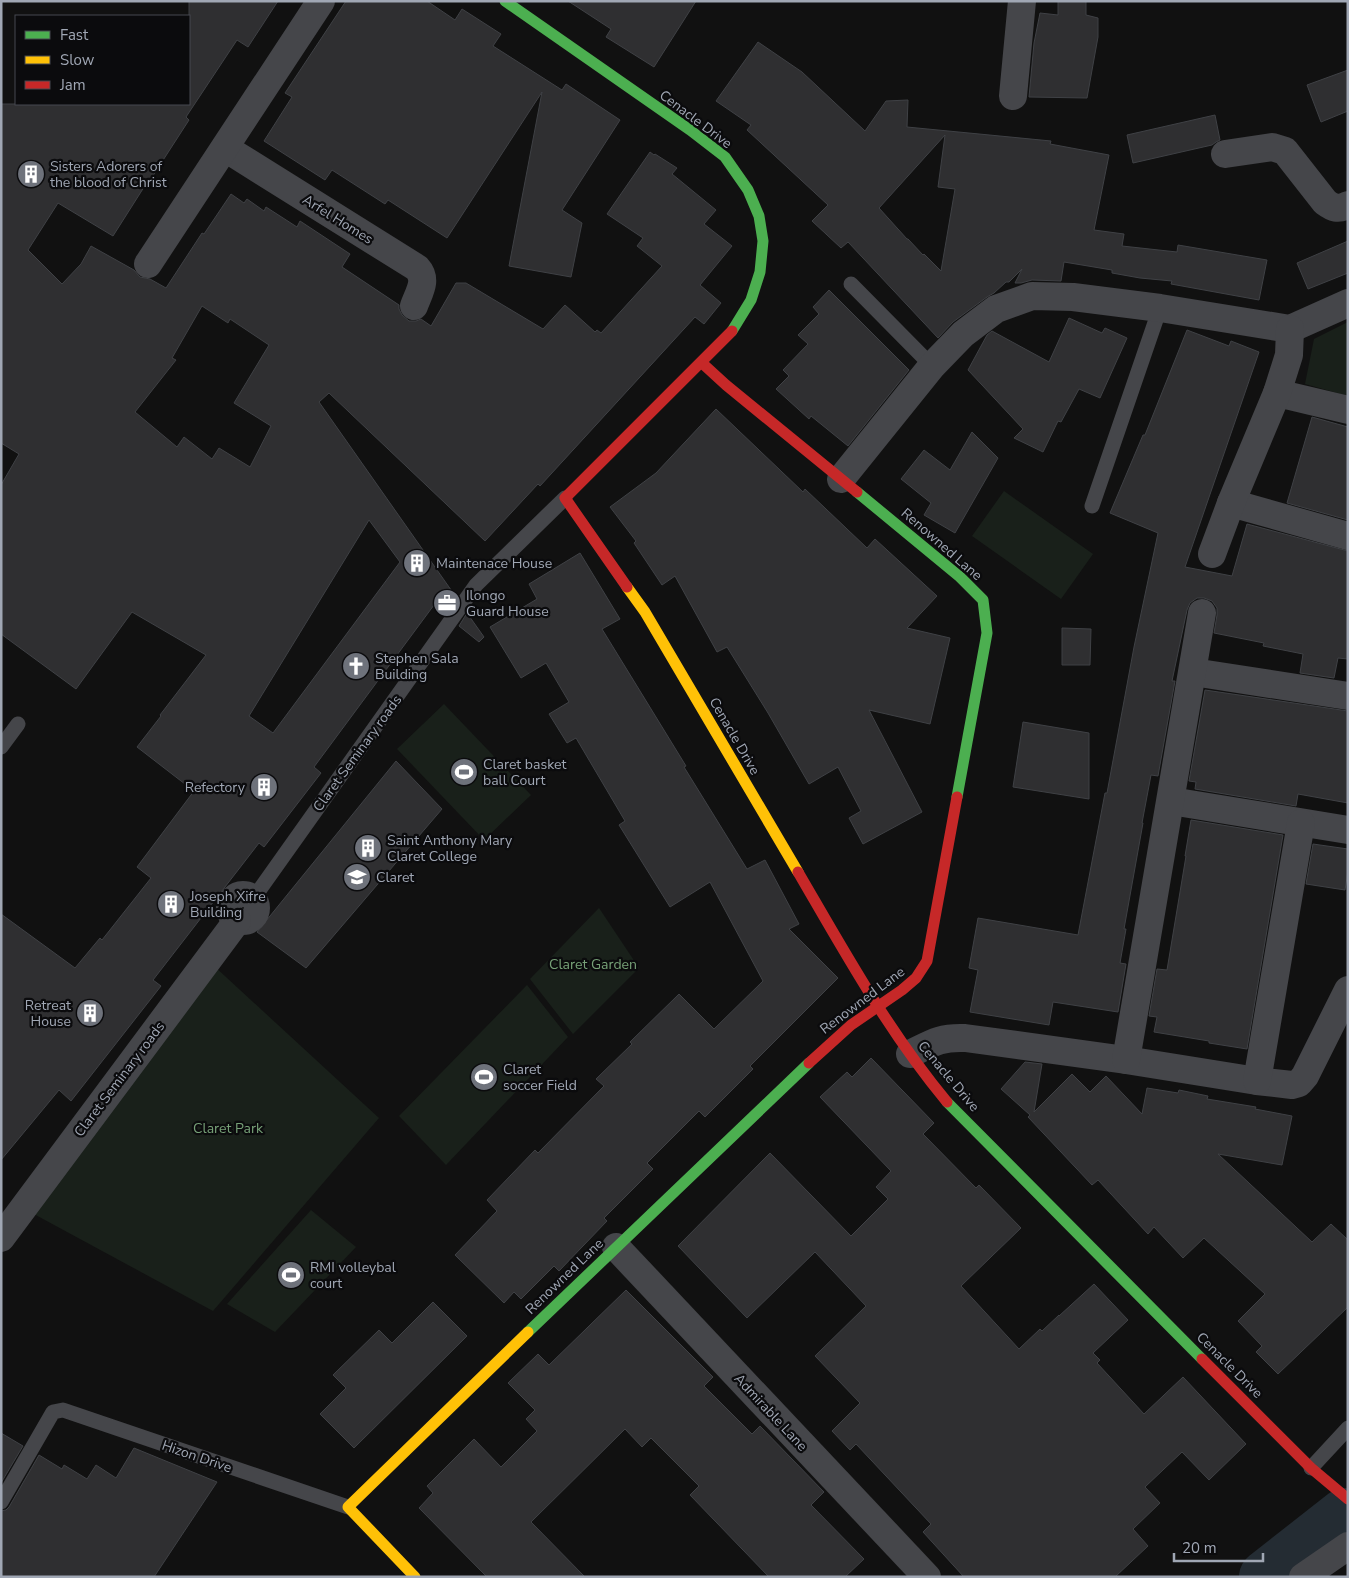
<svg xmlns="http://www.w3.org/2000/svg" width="1349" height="1578" font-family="'Nunito Sans',sans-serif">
	<rect width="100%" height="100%" fill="#111"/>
	<g fill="#19201a">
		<path d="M 1348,322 L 1348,396 L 1305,384 L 1314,339 Z"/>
		<path d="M 1004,491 L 1093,554 L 1061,599 L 972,536 Z"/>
		<path d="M 444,704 L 531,795 L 484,840 L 397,749 Z"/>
		<path d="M 599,908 L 639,968 L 573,1034 L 530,979 Z"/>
		<path d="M 213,965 L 379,1118 L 213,1311 L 32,1213 Z"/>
		<path d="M 527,985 L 568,1037 L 446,1165 L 399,1116 Z"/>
		<path d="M 311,1210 L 356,1247 L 275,1332 L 227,1304 Z"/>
	</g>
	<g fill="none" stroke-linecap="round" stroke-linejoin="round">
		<path stroke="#242c33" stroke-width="54" d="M 1266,1577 L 1345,1515"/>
	</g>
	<g fill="#2f2f31" stroke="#3f4145" fill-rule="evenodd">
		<path d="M 189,1 L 278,1 L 248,47 L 237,40 L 186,117 L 189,120 L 147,185 L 146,184 L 113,236 L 58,203 L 28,250 L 62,284 L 81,264 L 91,246 L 134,270 L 140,277 L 150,279 L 166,288 L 202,233 L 204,234 L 231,194 L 244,203 L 247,199 L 264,211 L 266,207 L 297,227 L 300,221 L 350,254 L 342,267 L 399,305 L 399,309 L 402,315 L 409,321 L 416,321 L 421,319 L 431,326 L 456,283 L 466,283 L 543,329 L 565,305 L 595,332 L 597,330 L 601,333 L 662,266 L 637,246 L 643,238 L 607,214 L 650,152 L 654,155 L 655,154 L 677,168 L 672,174 L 716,210 L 704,224 L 732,246 L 700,285 L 721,303 L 704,324 L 695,317 L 540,486 L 538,484 L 485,541 L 329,393 L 319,402 L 456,597 L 444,614 L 434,605 L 314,767 L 321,773 L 264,847 L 259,843 L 153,980 L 161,986 L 71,1101 L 59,1090 L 1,1160 L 1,914 L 75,968 L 100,938 L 102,940 L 151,878 L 137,867 L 194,791 L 137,747 L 161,716 L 160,715 L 206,655 L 132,612 L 76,689 L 1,634 L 1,485 L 19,454 L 1,443 L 1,104 L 189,104 ZM 202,306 L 228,323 L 230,319 L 269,345 L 234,403 L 271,426 L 250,467 L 219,448 L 212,459 L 184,437 L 177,447 L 135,412 L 176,360 L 172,358 ZM 369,520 L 400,562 L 273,733 L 249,716 Z"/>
		<path d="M 346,1 L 427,1 L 455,20 L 462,9 L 501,34 L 493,46 L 562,90 L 566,84 L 620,120 L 562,210 L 582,223 L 571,277 L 509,266 L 542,92 L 447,238 L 388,200 L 385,204 L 332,170 L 325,180 L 264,141 L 292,97 L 285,93 Z"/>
		<path d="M 568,1 L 696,1 L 654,67 L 606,37 L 611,29 Z"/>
		<path d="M 1058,1 L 1086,1 L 1086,15 L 1098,18 L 1098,37 L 1087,98 L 1029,97 L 1034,43 L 1040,13 L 1058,15 Z"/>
		<path d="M 758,42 L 802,72 L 865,131 L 886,101 L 908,100 L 907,127 L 1051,141 L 1050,144 L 1109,155 L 1094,230 L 1124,234 L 1122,246 L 1177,252 L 1178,245 L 1267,260 L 1259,300 L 1171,284 L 1172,281 L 1140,278 L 1112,273 L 1112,270 L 1064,262 L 1061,281 L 1032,280 L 1021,283 L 1015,283 L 1022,269 L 1009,282 L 1006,282 L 994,293 L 987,297 L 953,322 L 938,338 L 848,242 L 841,248 L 812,221 L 828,205 L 747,130 L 751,125 L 716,101 ZM 945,135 L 938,187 L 955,189 L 941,271 L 924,254 L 923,255 L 908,239 L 907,239 L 879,208 Z"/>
		<path d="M 1348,70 L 1348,111 L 1321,122 L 1307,85 Z"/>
		<path d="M 1215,115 L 1220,140 L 1216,142 L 1212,145 L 1133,163 L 1127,135 Z"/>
		<path d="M 1348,241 L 1348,273 L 1308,289 L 1297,263 Z"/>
		<path d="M 829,290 L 909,370 L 848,446 L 811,416 L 809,419 L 776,389 L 789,376 L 783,370 L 808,344 L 798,335 L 819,314 L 813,307 Z"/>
		<path d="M 1069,318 L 1102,333 L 1105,328 L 1127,338 L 1100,398 L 1079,389 L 1061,422 L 1058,421 L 1043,452 L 1014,438 L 1023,429 L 968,370 L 987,335 L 992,331 L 1049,362 Z"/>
		<path d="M 1187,330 L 1229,346 L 1231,341 L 1259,352 L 1185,567 L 1232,576 L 1247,524 L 1348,551 L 1348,659 L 1338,658 L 1334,678 L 1300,673 L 1303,654 L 1263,646 L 1264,643 L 1214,633 L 1217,615 L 1217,608 L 1212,601 L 1204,598 L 1197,598 L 1190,603 L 1187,610 L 1172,681 L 1175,681 L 1158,776 L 1151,775 L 1142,823 L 1143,823 L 1124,929 L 1126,929 L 1120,963 L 1126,964 L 1118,1012 L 1053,1002 L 1049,1025 L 970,1012 L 978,970 L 969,968 L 978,918 L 1078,935 L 1105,793 L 1107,793 L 1134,647 L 1158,533 L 1110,513 L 1143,435 L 1145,435 Z"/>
		<path d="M 716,409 L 803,492 L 805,489 L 867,548 L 875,539 L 937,596 L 907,628 L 950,638 L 930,724 L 869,710 L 922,812 L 863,844 L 849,818 L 861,811 L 838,767 L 809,784 L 768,713 L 727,647 L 717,652 L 675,576 L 662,585 L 634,543 L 636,541 L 610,507 L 656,473 Z"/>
		<path d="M 1312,417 L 1348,427 L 1348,520 L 1287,503 Z"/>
		<path d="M 972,432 L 998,458 L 955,533 L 924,515 L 931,503 L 901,479 L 924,450 L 950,470 Z"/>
		<path d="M 580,553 L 620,619 L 602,629 L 686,766 L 684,767 L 747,869 L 765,860 L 799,924 L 789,929 L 838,978 L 750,1066 L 753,1069 L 705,1117 L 699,1111 L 647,1163 L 653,1169 L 604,1218 L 607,1221 L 559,1271 L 554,1266 L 521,1299 L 514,1292 L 504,1303 L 455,1255 L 497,1211 L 487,1200 L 535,1150 L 538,1153 L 604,1086 L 596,1079 L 632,1044 L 630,1042 L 679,994 L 714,1029 L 763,981 L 710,882 L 670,907 L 619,825 L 625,821 L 576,738 L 567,743 L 549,714 L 569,702 L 546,663 L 521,678 L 490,627 L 537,599 L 529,584 Z"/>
		<path d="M 467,613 L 484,637 L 479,642 L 459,626 Z"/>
		<path d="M 1062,628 L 1091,629 L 1090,665 L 1062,665 Z"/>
		<path d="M 1205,690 L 1348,711 L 1348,803 L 1298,794 L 1296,806 L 1195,789 L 1196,782 L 1189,781 Z"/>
		<path d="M 1023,722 L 1089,733 L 1089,799 L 1013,787 Z"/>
		<path d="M 396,761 L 442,809 L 306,968 L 257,932 Z"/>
		<path d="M 1191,820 L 1283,835 L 1247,1049 L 1209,1043 L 1209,1041 L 1154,1032 L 1157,1017 L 1149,1016 L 1157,969 L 1167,970 L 1186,856 L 1185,856 Z"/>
		<path d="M 1313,844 L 1348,849 L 1348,871 L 1345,890 L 1306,884 Z"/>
		<path d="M 871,1058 L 934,1123 L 923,1134 L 976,1188 L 979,1185 L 1021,1228 L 961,1286 L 1019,1349 L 1040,1329 L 1042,1331 L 1059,1315 L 1059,1316 L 1094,1284 L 1128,1320 L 1093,1353 L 1100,1360 L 1097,1363 L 1144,1414 L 1183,1377 L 1246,1444 L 1209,1480 L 1182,1452 L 1145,1487 L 1160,1503 L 1133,1529 L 1148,1546 L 1115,1577 L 964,1577 L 923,1532 L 931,1524 L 856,1444 L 850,1450 L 832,1431 L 860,1403 L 815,1356 L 866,1306 L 815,1252 L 747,1318 L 678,1246 L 770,1153 L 851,1236 L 888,1199 L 876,1187 L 891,1171 L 820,1097 L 847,1072 L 852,1077 Z"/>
		<path d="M 1025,1062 L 1042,1064 L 1034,1112 L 1072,1074 L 1090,1092 L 1106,1076 L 1142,1114 L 1147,1088 L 1178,1093 L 1179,1090 L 1208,1096 L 1207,1099 L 1256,1107 L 1255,1109 L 1292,1116 L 1282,1165 L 1218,1154 L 1312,1242 L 1331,1224 L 1348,1240 L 1348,1307 L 1278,1374 L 1256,1352 L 1262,1346 L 1238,1321 L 1265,1294 L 1204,1238 L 1183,1258 L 1154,1227 L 1148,1234 L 1098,1180 L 1092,1185 L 1028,1117 L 1030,1115 L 1001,1089 Z"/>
		<path d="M 626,1290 L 713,1377 L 704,1386 L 752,1434 L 760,1426 L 824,1492 L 811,1505 L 864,1559 L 845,1577 L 769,1577 L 690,1495 L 699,1486 L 651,1438 L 642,1447 L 625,1429 L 531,1522 L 585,1577 L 487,1577 L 419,1508 L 433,1493 L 427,1486 L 474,1439 L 501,1467 L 537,1431 L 526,1419 L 535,1410 L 508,1383 L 538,1354 L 549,1365 Z"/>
		<path d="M 433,1302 L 467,1336 L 354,1448 L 320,1414 L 346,1388 L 333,1375 L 379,1330 L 392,1343 Z"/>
		<path d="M 1,1433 L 23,1446 L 1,1483 Z"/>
		<path d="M 134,1448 L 217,1482 L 154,1577 L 1,1577 L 1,1511 L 6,1510 L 9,1507 L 39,1455 L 62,1469 L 64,1465 L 87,1479 L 96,1465 L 116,1478 Z"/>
	</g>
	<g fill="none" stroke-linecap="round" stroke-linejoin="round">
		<g stroke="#45464a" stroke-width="15">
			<path d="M 851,284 L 932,366"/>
			<path d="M 1092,506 L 1160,308"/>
			<path d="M 1,747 L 18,724"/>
			<path d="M 253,899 L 476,585 L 565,498"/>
			<path d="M 1311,1468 L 1348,1428"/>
			<path d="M 1,1502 L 53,1412 L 63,1410 L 348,1507"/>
		</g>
		<g stroke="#45464a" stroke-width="28">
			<path d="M 1013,96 L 1022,1"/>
			<path d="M 225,148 L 417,268 C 428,280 419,292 414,306"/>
			<path d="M 1225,154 L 1272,147 L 1285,151 L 1325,202 C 1333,208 1338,210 1348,205"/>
			<path d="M 148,264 L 321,1"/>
			<path d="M 1277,393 L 1348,410"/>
			<path d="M 841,479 L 932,366 L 963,334 L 996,309 L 1032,296 L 1073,297 L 1160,308 L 1290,329 L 1348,303"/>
			<path d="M 1231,503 L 1348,536"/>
			<path d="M 1212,554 L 1231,503 L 1277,393 L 1289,355 L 1290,329"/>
			<path d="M 1193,672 L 1348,696"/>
			<path d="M 1171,801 L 1348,830"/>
			<circle cx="243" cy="908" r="13"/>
			<path d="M 910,1054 C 932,1043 940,1037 965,1038 L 1126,1060 L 1257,1081 L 1292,1085 L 1299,1083 L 1305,1076 L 1348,990"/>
			<path d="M 1126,1060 L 1202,613"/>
			<path d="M 1257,1081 L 1301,823"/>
			<path d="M 1,1238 L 237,921"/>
			<path d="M 616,1247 L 927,1577"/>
			<path d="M 1303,1577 L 1348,1546"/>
		</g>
		<g stroke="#4caf50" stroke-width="11">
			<path d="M 505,1 L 690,130 L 725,157 L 748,190 L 759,216 L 763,241 L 760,272 L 751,300 L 732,331"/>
			<path d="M 857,492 L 960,577 L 983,600 L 987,633 L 957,797"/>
			<path d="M 947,1102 L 1202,1359"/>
			<path d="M 528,1332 L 809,1063"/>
		</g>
		<g stroke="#ffc107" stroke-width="11">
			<path d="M 627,587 L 645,612 L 798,872"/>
			<path d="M 415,1577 L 348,1507 L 528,1332"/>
		</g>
		<g stroke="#c62828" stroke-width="11">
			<path d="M 702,363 L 726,385 L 857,492"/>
			<path d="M 627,587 L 565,498 L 732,331"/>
			<path d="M 798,872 C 844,951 888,1031 947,1102"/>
			<path d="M 809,1063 L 851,1025 L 902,990 L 916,978 L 927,961 L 957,797"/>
			<path d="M 1202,1359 L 1311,1468 L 1348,1499"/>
		</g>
	</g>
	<defs>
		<g id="building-disc" transform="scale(1.4375)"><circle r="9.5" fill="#6e727b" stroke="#0b0b0d"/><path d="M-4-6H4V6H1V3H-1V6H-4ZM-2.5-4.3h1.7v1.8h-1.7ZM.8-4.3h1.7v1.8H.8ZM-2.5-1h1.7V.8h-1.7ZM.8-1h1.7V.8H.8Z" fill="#fff"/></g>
		<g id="office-disc" transform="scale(1.4375)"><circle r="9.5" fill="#6e727b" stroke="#0b0b0d"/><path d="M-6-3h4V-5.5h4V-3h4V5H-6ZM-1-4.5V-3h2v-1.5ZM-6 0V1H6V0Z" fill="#fff"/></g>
		<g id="church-disc" transform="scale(1.4375)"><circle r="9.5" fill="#6e727b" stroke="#0b0b0d"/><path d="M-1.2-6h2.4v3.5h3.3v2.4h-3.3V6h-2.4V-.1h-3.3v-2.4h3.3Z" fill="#fff"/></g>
		<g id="stadium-disc" transform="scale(1.4375)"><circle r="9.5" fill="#6e727b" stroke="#0b0b0d"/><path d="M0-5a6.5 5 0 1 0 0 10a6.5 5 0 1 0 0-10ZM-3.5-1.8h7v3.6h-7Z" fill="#fff"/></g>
		<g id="school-disc" transform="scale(1.4375)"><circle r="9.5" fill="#6e727b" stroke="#0b0b0d"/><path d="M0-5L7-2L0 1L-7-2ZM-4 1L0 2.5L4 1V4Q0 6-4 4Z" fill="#fff"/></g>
	</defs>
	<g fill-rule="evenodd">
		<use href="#building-disc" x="31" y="174"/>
		<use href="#building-disc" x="417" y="563"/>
		<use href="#office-disc" x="447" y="603"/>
		<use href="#church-disc" x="356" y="666"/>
		<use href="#stadium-disc" x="464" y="772"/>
		<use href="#building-disc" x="264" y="787"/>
		<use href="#building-disc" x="368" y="848"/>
		<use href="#school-disc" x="357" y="877"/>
		<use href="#building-disc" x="171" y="904"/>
		<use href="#building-disc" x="90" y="1013"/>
		<use href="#stadium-disc" x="484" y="1077"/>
		<use href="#stadium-disc" x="291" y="1275"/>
	</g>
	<g text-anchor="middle" stroke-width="4.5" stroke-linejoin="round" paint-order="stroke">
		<g font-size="14" fill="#a0a7b4" stroke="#0b0b0d">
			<text transform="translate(696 119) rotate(37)" y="5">Cenacle Drive</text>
			<text transform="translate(338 219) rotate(32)" y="5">Arfel Homes</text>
			<text transform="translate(942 544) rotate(41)" y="5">Renowned Lane</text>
			<text transform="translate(735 736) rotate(60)" y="5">Cenacle Drive</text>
			<text transform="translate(357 753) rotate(-54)" y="5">Claret Seminary roads</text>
			<text transform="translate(862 1000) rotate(-37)" y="5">Renowned Lane</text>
			<text transform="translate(949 1076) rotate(50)" y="5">Cenacle Drive</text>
			<text transform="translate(119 1079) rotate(-53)" y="5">Claret Seminary roads</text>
			<text transform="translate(564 1276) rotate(-44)" y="5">Renowned Lane</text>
			<text transform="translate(1230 1365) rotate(45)" y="5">Cenacle Drive</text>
			<text transform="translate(771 1412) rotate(47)" y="5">Admirable Lane</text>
			<text transform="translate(197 1456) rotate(19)" y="5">Hizon Drive</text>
		</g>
		<g font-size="14" fill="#a0a7b4" stroke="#0b0b0d" text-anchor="start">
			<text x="50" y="171">Sisters Adorers of<tspan x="50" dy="16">the blood of Christ</tspan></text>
			<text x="436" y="568">Maintenace House</text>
			<text x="466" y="600">Ilongo<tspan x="466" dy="16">Guard House</tspan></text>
			<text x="375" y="663">Stephen Sala<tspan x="375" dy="16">Building</tspan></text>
			<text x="483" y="769">Claret basket<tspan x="483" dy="16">ball Court</tspan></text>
			<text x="245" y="792" text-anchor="end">Refectory</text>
			<text x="387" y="845">Saint Anthony Mary<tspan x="387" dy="16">Claret College</tspan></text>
			<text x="376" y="882">Claret</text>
			<text x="190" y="901">Joseph Xifre<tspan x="190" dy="16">Building</tspan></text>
			<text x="71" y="1010" text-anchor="end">Retreat<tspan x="71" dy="16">House</tspan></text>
			<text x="503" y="1074">Claret<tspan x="503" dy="16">soccer Field</tspan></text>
			<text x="310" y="1272">RMI volleybal<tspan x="310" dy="16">court</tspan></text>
		</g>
		<g font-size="14" fill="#76a077" stroke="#0b0b0d">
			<text x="593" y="969">Claret Garden</text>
			<text x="228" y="1133">Claret Park</text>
		</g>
	</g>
	<rect width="1349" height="1578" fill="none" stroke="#a0a7b4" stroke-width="5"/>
	<rect x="15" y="15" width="175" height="90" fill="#0b0b0d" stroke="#474950"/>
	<rect x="25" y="31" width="25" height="8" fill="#4caf50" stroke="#474950"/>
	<text x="60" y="40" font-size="15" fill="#a0a7b4">Fast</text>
	<rect x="25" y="56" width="25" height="8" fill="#ffc107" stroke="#474950"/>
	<text x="60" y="65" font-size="15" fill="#a0a7b4">Slow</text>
	<rect x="25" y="81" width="25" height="8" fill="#c62828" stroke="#474950"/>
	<text x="60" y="90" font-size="15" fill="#a0a7b4">Jam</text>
	<path d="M1174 1553v8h89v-8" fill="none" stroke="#a0a7b4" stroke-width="2.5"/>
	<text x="1182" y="1553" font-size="15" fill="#a0a7b4" stroke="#0b0b0d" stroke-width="4" paint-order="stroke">20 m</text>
</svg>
